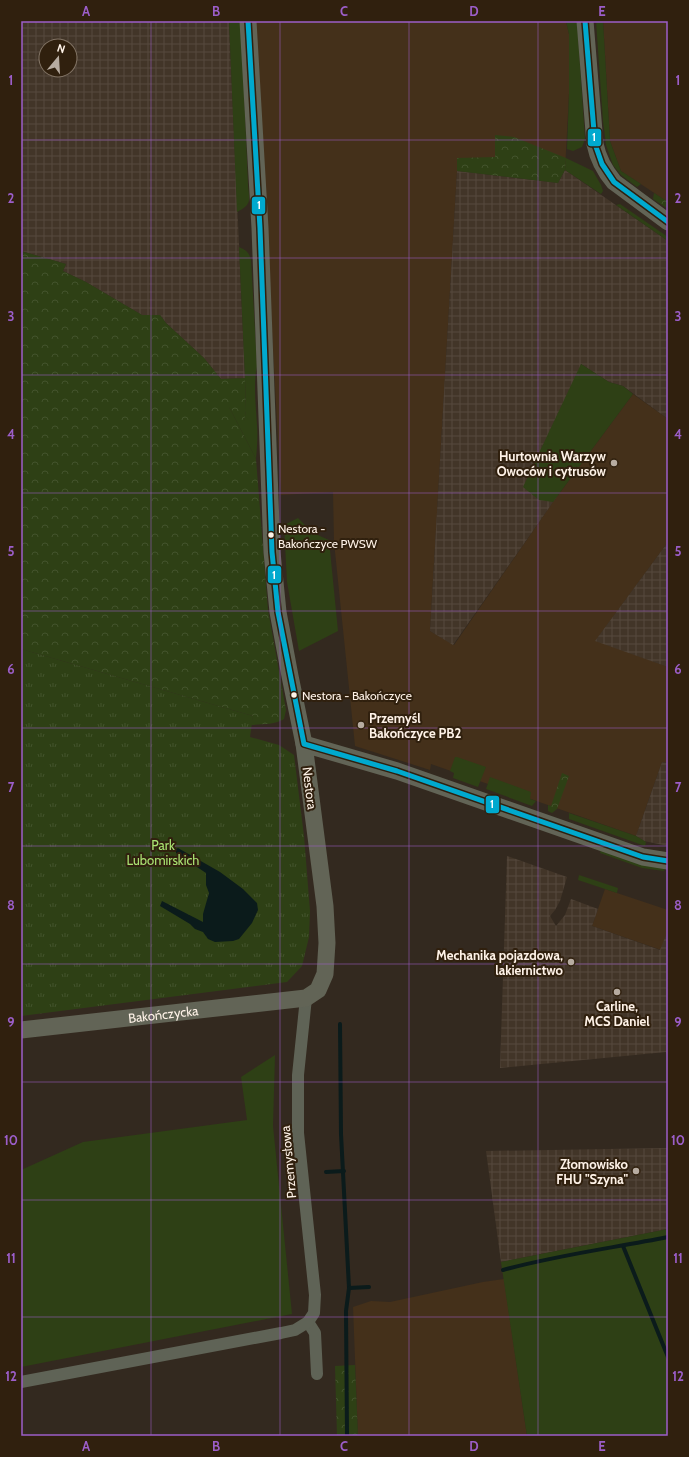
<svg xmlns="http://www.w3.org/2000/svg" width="689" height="1457" font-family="Cabin,sans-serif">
	<defs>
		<pattern id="industrial-grid" width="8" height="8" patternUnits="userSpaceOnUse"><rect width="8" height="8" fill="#423528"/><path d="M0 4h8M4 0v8" fill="none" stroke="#55493d"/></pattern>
		<pattern id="forest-crowns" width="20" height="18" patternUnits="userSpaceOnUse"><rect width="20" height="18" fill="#2e4015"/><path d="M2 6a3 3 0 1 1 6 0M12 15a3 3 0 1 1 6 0" fill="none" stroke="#43532c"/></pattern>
		<pattern id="park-tufts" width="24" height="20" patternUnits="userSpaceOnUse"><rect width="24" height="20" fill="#2e4015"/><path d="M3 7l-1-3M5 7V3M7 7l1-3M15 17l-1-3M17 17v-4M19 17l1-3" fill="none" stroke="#43532c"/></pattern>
	</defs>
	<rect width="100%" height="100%" fill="#33291f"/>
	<g fill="#44301a">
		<path d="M 255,21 L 566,21 L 569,34 L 569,94 L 565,170 L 457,171 L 430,631 L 454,645 L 553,502 L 633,394 L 668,419 L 668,542 L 596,640 L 668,667 L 668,763 L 662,762 L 636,836 L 431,764 L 430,770 L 355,746 L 334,542 L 333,492 L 281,495 Z"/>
		<path d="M 603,21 L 668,21 L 668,202 L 621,171 L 610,141 Z"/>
		<path d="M 605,889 L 668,910 L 668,930 L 661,950 L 592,926 Z"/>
		<path d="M 504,1279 L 527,1436 L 358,1436 L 353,1307 L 371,1301 L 390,1302 L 483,1282 Z"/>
	</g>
	<g fill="url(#industrial-grid)" fill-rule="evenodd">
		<path d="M 21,21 L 229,21 L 245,378 L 221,379 L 204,358 L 166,323 L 160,315 L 142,315 L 86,282 L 63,271 L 66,264 L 21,251 ZM 46,46 L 70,46 L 70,70 L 46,70 Z"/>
		<path d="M 565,170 L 668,241 L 668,419 L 623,386 L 609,382 L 581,364 L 558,495 L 453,645 L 430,631 L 457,171 L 558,183 Z"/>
		<path d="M 668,542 L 668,667 L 595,641 Z"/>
		<path d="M 662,762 L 668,763 L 668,846 L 644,841 L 636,836 Z"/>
		<path d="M 507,856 L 567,877 L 560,901 L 555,910 L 550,916 L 556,926 L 565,915 L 571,899 L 598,909 L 592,926 L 660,950 L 668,930 L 668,1060 L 666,1052 L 500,1068 Z"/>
		<path d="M 668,1148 L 668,1229 L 501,1262 L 486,1151 Z"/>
	</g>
	<g fill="#2e4015">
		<path d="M 229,21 L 241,21 L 248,184 C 249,200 253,204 237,212 Z"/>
		<path d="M 566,21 L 577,21 L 585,139 L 582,147 L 573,151 L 567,149 L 569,94 L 569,34 Z"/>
		<path d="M 596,21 L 603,21 L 610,141 L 621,171 L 641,184 L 637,187 L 621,175 L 613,165 L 606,145 L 603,121 Z"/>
		<path d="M 566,158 L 593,171 L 601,185 L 603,191 L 601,194 L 565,170 Z"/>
		<path d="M 620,204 L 668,237 L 668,241 L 616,205 Z"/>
		<path d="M 239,247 C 246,250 249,252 251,260 L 257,366 C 253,385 256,406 257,425 C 258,436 257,448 256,459 L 228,405 L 244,421 L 246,411 L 245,378 Z"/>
		<path d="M 581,364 L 609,382 L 623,386 L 633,394 L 553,502 L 539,500 L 523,487 Z"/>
		<path d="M 298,518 L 313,533 L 329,540 L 338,631 L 299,651 L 287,582 L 284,525 Z"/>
		<path d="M 455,757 L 457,757 L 486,767 L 478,787 L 453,778 L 454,773 L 450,771 Z"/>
		<path d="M 490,777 L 531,792 L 530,799 L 536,801 L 532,806 L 486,789 Z"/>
		<path d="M 569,813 L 636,836 L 646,842 L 645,846 L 569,819 Z"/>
		<path d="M 601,849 L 664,868 L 664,871 L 642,868 L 600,853 Z"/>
		<path d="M 579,875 L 618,888 L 617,893 L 578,880 Z"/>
		<path d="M 275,1055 L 273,1126 L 292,1314 L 21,1367 L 21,1170 L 83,1142 L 247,1120 L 241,1077 Z"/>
		<path d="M 668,1229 L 668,1436 L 527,1436 L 501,1262 Z"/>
	</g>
	<g fill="url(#forest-crowns)">
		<path d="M 495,135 L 514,137 L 566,158 L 565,170 L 558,183 L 457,171 L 457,158 L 495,157 Z"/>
		<path d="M 654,193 L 668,202 L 668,209 L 653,199 Z"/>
		<path d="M 21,251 L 66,264 L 63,271 L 86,282 L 142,315 L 160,315 L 166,323 L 204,358 L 221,379 L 245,378 L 246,411 L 244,422 L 229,407 L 256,459 L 268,610 L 286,710 L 284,719 C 275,725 262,724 251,725 L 253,716 L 21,649 Z"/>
		<path d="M 562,773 L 569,776 L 557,809 L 552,813 L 548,811 L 548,805 L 551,806 Z"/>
		<path d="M 355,1365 L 358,1436 L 337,1436 L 335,1366 Z"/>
	</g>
	<path fill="url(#park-tufts)" d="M 21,649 L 253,716 L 250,737 L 279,745 L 294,755 L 304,836 L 310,911 L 309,937 L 302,966 L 287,982 L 21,1016 Z"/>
	<path fill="#0b1b1b" d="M 178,848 L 220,872 L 243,889 L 257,903 L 258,910 L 252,923 L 239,939 L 233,941 L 215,942 L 208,939 L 203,932 L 195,929 L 190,924 L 160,906 L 162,901 L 203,922 L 203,914 L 209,893 L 206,885 L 206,873 L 176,853 L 176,849 Z"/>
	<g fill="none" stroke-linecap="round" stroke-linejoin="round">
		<g stroke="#0b1b1b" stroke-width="4">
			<path d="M 340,1024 L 341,1134 L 349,1288"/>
			<path d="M 326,1172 L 344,1171"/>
			<path d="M 623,1246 L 668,1357"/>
			<path d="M 503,1270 C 557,1255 613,1248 668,1237"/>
			<path d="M 347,1436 L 346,1311 L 349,1288 L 369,1287"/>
		</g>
		<g stroke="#5f6356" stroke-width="12">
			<path d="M 306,998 L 298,1075 L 298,1133 L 315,1295 L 314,1313 L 308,1322 L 315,1333 L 317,1374"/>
			<path d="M 21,1382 L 281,1333 L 295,1330 L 308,1322"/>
		</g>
		<g stroke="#626456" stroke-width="17">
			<path d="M 585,21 L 595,144 C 598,159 604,170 614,182 L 668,222"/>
			<path d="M 304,744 L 397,771 L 643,857 L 668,861"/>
			<path id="s1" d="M 21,1030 L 306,998 L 318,990 L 325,974 L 327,943 L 325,906 L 304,744 L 290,676 L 278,612 L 272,552 L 260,228 L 248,21"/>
		</g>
		<g stroke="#30200e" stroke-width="8">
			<g id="bus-1">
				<path d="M 248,21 L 260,228 L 272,552 L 278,612 L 304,744 L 397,771 L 643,857 L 668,861"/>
				<path d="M 585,21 L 595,144 L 602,164 L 614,182 L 668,222"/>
			</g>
		</g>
		<use href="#bus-1" stroke="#00a9ce" stroke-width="5"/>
	</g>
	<path fill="none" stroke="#9c5ec9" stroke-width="1" stroke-opacity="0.55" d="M 151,21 L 151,1436M 280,21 L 280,1436M 409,21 L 409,1436M 538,21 L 538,1436M 21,140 L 668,140M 21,258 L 668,258M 21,375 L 668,375M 21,493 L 668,493M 21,611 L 668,611M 21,728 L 668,728M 21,846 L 668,846M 21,964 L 668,964M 21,1082 L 668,1082M 21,1200 L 668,1200M 21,1317 L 668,1317"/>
	<g fill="#b7aca1" stroke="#30200e" stroke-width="1.5">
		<circle cx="614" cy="463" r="4"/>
		<circle cx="361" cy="725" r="4"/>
		<circle cx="571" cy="962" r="4"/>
		<circle cx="617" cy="992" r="4"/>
		<circle cx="636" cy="1171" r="4"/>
	</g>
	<g fill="#fef2e7" stroke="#30200e" stroke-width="1.5">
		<circle cx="271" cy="535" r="3.5"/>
		<circle cx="294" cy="695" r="3.5"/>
	</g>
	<g text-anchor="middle" stroke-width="4" stroke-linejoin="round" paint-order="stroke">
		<g font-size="12" fill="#fef2e7" stroke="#30200e" text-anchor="start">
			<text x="278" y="533">Nestora -<tspan x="278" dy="15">Bakończyce PWSW</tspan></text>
			<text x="302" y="700">Nestora - Bakończyce</text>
		</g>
		<g font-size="13" font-weight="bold" fill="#fef2e7" stroke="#30200e" text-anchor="end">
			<text x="606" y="461">Hurtownia Warzyw<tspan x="606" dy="15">Owoców i cytrusów</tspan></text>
			<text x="369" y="723" text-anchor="start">Przemyśl<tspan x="369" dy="15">Bakończyce PB2</tspan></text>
			<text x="563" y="960">Mechanika pojazdowa,<tspan x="563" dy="15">lakiernictwo</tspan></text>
			<text x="617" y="1011" text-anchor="middle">Carline,<tspan x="617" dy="15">MCS Daniel</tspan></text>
			<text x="628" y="1169">Złomowisko<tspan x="628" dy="15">FHU "Szyna"</tspan></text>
		</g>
		<g font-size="13" fill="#fef2e7" stroke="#30200e">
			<text transform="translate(310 788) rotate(83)" y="5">Nestora</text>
			<text dy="5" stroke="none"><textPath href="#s1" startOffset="143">Bakończycka</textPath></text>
			<text transform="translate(288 1162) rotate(-95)" y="5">Przemysłowa</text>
		</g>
		<g font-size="13" fill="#aae272" stroke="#30200e">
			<text x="163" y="850">Park<tspan x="163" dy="15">Lubomirskich</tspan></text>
		</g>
	</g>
	<g stroke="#30200e" stroke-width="1.5">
		<rect x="587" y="128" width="15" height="19" rx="4" fill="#00a9ce"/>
		<rect x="251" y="196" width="15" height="19" rx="4" fill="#00a9ce"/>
		<rect x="267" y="565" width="15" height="19" rx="4" fill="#00a9ce"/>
		<rect x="485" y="795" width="15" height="19" rx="4" fill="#00a9ce"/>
	</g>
	<g font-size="11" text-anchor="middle" font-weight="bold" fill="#fff">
		<text x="594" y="141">1</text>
		<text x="259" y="209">1</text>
		<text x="274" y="579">1</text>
		<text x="492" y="808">1</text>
	</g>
	<rect width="689" height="1457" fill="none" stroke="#30200e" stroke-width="44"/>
	<g transform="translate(58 58) rotate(18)"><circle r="19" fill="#30200e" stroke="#827465"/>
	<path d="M0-3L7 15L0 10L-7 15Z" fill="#b7aca1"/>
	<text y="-6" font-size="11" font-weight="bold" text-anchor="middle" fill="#fef2e7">N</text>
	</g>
	<rect x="22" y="22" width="645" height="1413" fill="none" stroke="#9c5ec9" stroke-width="1.5"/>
	<g font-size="13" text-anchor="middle" font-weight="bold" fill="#9c5ec9">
		<text x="86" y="16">A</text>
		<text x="216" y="16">B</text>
		<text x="344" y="16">C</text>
		<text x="474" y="16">D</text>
		<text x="602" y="16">E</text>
		<text x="11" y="85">1</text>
		<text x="678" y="85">1</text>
		<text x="11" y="203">2</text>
		<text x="678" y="203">2</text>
		<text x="11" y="321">3</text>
		<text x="678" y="321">3</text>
		<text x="11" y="439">4</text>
		<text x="678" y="439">4</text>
		<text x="11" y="556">5</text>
		<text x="678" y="556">5</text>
		<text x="11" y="674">6</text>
		<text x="678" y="674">6</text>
		<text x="11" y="792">7</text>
		<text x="678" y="792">7</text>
		<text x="11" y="910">8</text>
		<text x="678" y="910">8</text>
		<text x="11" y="1027">9</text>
		<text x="678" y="1027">9</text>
		<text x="11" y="1145">10</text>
		<text x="678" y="1145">10</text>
		<text x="11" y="1263">11</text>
		<text x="678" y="1263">11</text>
		<text x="11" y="1381">12</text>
		<text x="678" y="1381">12</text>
		<text x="86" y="1451">A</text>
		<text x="216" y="1451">B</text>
		<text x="344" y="1451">C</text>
		<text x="474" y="1451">D</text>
		<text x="602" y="1451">E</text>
	</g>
</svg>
